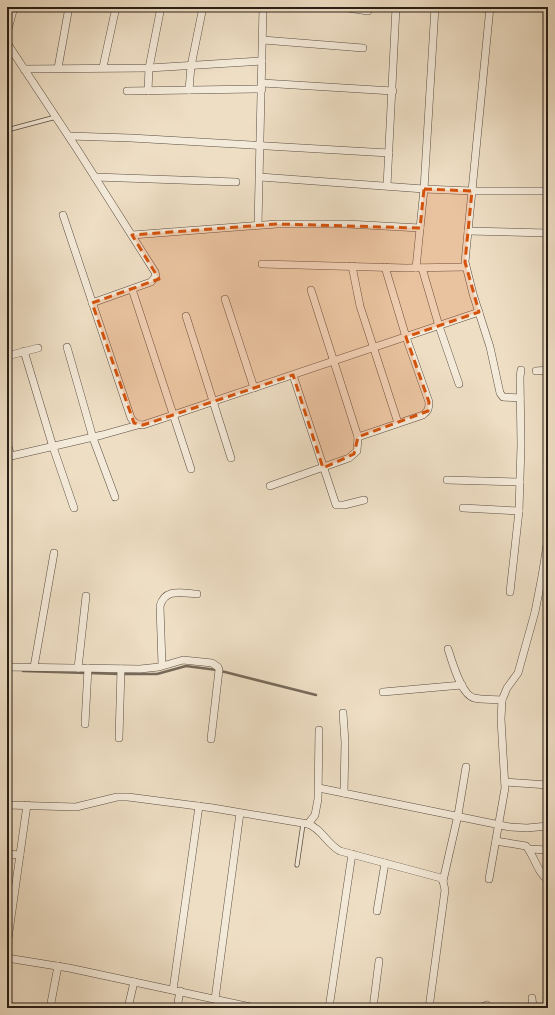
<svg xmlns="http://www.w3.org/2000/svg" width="555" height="1015" font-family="'IM FELL French Canon',serif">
	<rect width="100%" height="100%" fill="#eedec4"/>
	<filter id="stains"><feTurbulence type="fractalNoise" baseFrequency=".005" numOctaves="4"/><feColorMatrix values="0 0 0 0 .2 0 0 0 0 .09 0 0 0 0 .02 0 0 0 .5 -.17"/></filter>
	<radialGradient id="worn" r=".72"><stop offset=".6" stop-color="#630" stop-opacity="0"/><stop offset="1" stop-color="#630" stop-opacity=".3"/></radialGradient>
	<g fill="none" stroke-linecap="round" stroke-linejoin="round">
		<g stroke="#776a5b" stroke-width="2.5">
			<path d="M 23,671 L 86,673"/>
			<path d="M 221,671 L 316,695"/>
			<path d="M 89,673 L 119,674"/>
			<path d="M 123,674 L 157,674 L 186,666 L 217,670"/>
		</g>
		<g stroke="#5a4e42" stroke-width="5">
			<g id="service">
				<path d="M 7,130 L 56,117"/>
				<path d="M 297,865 L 303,824"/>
			</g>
		</g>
		<g stroke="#5a4e42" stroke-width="8">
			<g id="minor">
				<path d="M 341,7 L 368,11"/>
				<path d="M 490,7 L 465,262 L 473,294 L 490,347 L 500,393 L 503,397 L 520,398"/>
				<path d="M 547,7 L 548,7"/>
				<path d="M 7,33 L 14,7"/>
				<path d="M 263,40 L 363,48"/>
				<path d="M 7,43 L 77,149 L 155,272 L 156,276 L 151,282 L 92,303"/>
				<path d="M 103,67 L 116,7"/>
				<path d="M 58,68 L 69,7"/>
				<path d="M 24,69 L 149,68 L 262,61"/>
				<path d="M 262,83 L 393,91"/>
				<path d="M 189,90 L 191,66 L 203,7"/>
				<path d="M 127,91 L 262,89"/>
				<path d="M 148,91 L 149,68 L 161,7"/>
				<path d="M 69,136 L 131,138 L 389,153"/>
				<path d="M 95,177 L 236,182"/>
				<path d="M 260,177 L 424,189 L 472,191 L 548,191"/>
				<path d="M 387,186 L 396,7"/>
				<path d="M 63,215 L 131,418 C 134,423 137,425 143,425 L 173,415 L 479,312"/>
				<path d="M 258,225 L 263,7"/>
				<path d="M 468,231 L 548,233"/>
				<path d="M 132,235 L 277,224 L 347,224 L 420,228"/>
				<path d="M 262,264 L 406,268 L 466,267"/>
				<path d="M 352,266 L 360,306 L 398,423"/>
				<path d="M 416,268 L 424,189 L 435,7"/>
				<path d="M 422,268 L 439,326 L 459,384"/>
				<path d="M 547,274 L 548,287"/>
				<path d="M 132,289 L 191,469"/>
				<path d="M 225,299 L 254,388"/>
				<path d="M 186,316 L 231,458"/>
				<path d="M 67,347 L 93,438 L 115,497"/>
				<path d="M 24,351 L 53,447 L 74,508"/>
				<path d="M 7,356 L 38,348"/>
				<path d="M 536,371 L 548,370"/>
				<path d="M 293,375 L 336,505 L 344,505 L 364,500"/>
				<path d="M 358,437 L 423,415 C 428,411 429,409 429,402 L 406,337 L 385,267"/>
				<path d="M 7,443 L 11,456"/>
				<path d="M 7,457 L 102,435 L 138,425"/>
				<path d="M 447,480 L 520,482"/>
				<path d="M 270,486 L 349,458 L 357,451 L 358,437 L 311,290"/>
				<path d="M 463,508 L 519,511"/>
				<path d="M 7,577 L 7,582"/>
				<path d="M 510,592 L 519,511 L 521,445 L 520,377 L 521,370"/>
				<path d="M 448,649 C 452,661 461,695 474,698 C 483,700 493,699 502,700"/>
				<path d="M 162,665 L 160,606 C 165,588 182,593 197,594"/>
				<path d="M 7,667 L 140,669 L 159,667 L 183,660 L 212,663 L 218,667 L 219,670 L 211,739"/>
				<path d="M 34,667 L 54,553"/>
				<path d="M 78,668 L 86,596"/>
				<path d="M 383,692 L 462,685"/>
				<path d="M 343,713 L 345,742 L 344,793"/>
				<path d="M 85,724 L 88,668"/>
				<path d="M 119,738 L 121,669"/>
				<path d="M 505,782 L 548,785"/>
				<path d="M 319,788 L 510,827 L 527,828 L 548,826"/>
				<path d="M 7,805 L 76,807 L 117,797 L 128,797 L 213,808 L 308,824 C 322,829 327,844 340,851 L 441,878 L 443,881 L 445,890 L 429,1008"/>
				<path d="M 308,824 L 315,815 L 318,799 L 319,730"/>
				<path d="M 496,841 L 526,846 C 535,857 537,872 548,880"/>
				<path d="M 529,849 L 548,850"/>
				<path d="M 7,854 L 20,855"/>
				<path d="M 489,879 L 505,788 L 501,719 L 502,700 L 507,688 L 518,673 L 535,612 L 542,576 L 548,538"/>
				<path d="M 443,881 L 458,815 L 466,767"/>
				<path d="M 377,911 L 385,863"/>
				<path d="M 7,946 L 27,805"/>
				<path d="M 7,958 L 69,968 L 256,1008"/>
				<path d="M 173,990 L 199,806"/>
				<path d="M 532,998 L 533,1008"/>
				<path d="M 215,999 L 240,813"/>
				<path d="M 50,1008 L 58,966"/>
				<path d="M 128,1008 L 134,982"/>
				<path d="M 177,1008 L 180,991"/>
				<path d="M 329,1008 L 352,854"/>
				<path d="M 373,1008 L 379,961"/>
				<path d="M 480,1008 L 487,1005"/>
			</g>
		</g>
		<use href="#service" stroke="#f4ead9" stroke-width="3.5"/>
		<use href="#minor" stroke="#f4ead9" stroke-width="7"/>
	</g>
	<path fill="#d5530d" fill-opacity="0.2" stroke="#d5530d" stroke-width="3" stroke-dasharray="8 5" stroke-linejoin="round" d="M 424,189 L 472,191 L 465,262 L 479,312 L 406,337 L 429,402 L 428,411 L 358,437 L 354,454 L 323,468 L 293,375 L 143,425 L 134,423 L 92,303 L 159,279 L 132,235 L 277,224 L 420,228 Z"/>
	<rect width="555" height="1015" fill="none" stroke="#eedec4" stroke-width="24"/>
	<rect x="8" y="8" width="539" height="999" fill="none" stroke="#281e16" stroke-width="2"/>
	<rect x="12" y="12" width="531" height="991" fill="none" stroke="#281e16"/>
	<rect width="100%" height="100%" filter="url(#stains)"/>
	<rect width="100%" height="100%" fill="url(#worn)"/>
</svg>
